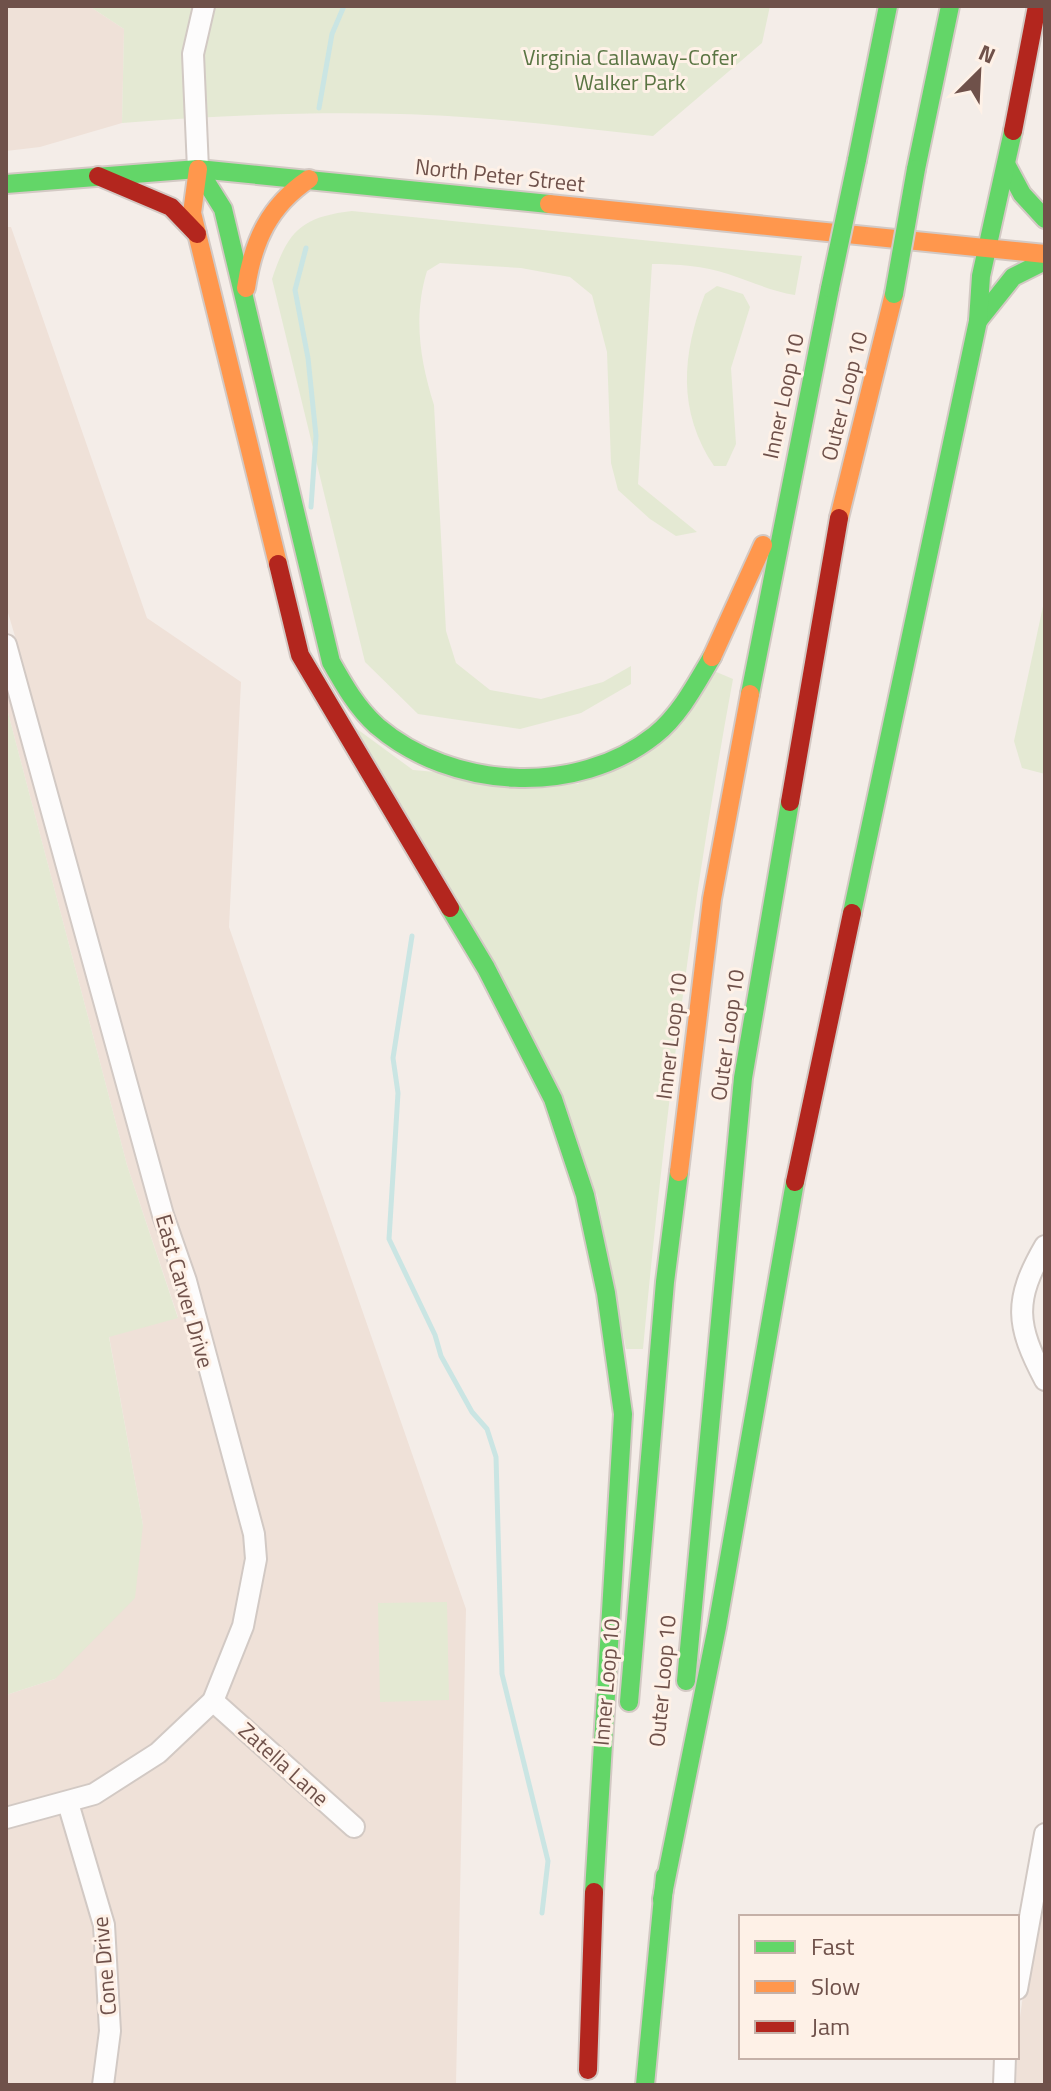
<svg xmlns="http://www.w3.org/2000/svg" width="1051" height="2091" font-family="'Titillium Web',sans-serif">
	<rect width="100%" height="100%" fill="#f4ede8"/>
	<g fill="#efe1d8">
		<path d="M 6,6 L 89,6 L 124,29 L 122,123 L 40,147 L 6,151 Z"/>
		<path d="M 6,227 L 11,227 L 147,618 L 241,682 L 229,927 L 466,1609 L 456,2085 L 6,2085 L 6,1695 L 55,1679 L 143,1525 L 109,1336 L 178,1317 L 127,1165 L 6,705 L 6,680 L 25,670 L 6,606 Z"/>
		<path d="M 1044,1894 L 1045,2085 L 1016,2085 L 1017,2040 L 1029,1950 Z"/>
	</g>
	<g fill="#e4e9d3">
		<path d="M 89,6 L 770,6 L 762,43 L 653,136 C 594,130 535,122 477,118 C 358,109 239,114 122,123 L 124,29 Z"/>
		<path d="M 352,211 L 802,256 L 795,295 C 771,291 752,282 728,274 C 704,266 677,264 652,264 L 638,484 L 697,532 L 676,536 L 650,519 L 618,490 L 611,463 L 607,352 L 592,295 L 570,277 L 521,268 L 440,263 L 427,271 C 413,317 420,360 434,405 L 446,631 L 456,663 L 490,690 L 541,699 L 603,682 L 631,666 L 631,684 L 581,713 L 520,729 L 418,714 L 365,662 L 272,279 C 288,231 301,217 352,211 Z"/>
		<path d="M 717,286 L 743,294 L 750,307 L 731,368 L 736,444 L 726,466 L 714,466 C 677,411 682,354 705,294 Z"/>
		<path d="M 1045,597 L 1045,774 L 1022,768 L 1014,741 Z"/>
		<path d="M 714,671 L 733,679 C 692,901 664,1124 643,1349 L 626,1349 L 597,1195 L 353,726 L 413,770 L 578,784 Z"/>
		<path d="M 6,705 L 127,1165 L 178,1318 L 109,1337 L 143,1525 L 135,1598 L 55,1679 L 6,1695 Z"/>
		<path d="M 447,1602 L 449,1700 L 380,1702 L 378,1603 Z"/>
	</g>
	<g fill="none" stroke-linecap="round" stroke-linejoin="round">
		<g stroke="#cae5e3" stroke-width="5">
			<path d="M 319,108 L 332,34 L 344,6"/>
			<path d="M 306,248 L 295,290 L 308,358 L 316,436 L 311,507"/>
			<path d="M 412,936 L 393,1058 L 398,1093 L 389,1239 L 435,1335 L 441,1356 L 472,1412 L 487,1429 L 496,1457 L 502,1674 L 548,1861 L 542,1913"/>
		</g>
		<g stroke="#d2c9c4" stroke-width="24">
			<g id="street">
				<path d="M 198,169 L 193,54 L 204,6"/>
				<path d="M 6,645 L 163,1215 L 186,1281 L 254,1534 L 256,1559 L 243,1626 L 213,1701 L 158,1753 L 94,1794 L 6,1818"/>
				<path d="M 1045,1246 C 1013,1301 1016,1325 1045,1380"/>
				<path d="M 213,1701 L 354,1827"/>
				<path d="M 68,1803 L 104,1925 L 110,2031 L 103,2085"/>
				<path d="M 1017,1989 L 1045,1834"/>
				<path d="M 1004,2085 L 1005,2057"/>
			</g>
		</g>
		<g stroke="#d3c9c4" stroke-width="22">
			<g id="fast">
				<path d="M 857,160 L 888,6"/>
				<path d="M 1007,166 L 1022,194 L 1045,219"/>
				<path d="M 198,169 L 223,209 L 331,662 C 344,685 357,708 377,726 C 452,790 577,797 655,735 C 680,715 696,684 712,657"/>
				<path d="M 916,169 L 950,6"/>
				<path d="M 6,184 L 198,169 L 549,204"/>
				<path d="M 978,321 L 1013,277 L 1045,261"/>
				<path d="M 750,694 L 830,288"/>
				<path d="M 450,908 L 486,968 L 553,1099 L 585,1195 L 606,1293 L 623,1414 L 594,1892"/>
				<path d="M 852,913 L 978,321 L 981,276 L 1013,131"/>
				<path d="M 686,1681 L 743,1078 L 790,802"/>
				<path d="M 629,1702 L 665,1282 L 679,1172"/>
				<path d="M 662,1899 L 717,1627 L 795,1182"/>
				<path d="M 645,2085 L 665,1876"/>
			</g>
		</g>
		<g stroke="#d3c9c4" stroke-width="22">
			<g id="slow">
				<path d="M 198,169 L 192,213 L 278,564"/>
				<path d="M 549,204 L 1045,254"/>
				<path d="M 246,288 C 253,241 269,206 309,179"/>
				<path d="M 839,518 L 894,294"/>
				<path d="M 712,657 L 763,545"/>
				<path d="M 679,1172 L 712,899 L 750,694"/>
			</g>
		</g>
		<g stroke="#d3c9c4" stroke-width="22">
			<g id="jam">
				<path d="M 1013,131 L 1037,6"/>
				<path d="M 98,176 L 171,207 L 197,234"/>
				<path d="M 278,564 L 300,655 L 450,908"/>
				<path d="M 790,802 L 839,518"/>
				<path d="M 795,1182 L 852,913"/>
				<path d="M 588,2070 L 594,1892"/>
			</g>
		</g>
		<use href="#street" stroke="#fdfcfc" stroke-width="20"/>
		<use href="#fast" stroke="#63d668" stroke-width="18"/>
		<use href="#slow" stroke="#ff974d" stroke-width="18"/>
		<use href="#jam" stroke="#b3261e" stroke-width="18"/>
		<g stroke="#d3c9c5" stroke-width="22" stroke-linecap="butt">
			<g id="fast-bridge">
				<path d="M 830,288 L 857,160"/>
				<path d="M 894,294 L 916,169"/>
			</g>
		</g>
		<use href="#fast-bridge" stroke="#63d668" stroke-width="18"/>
	</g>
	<g text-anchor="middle" stroke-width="6" stroke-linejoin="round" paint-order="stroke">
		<g font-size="22" fill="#5a7543" stroke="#fef1e7">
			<text x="630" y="65">Virginia Callaway-Cofer<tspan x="630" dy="25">Walker Park</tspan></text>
		</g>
		<g font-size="22" fill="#6f514a" stroke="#fef1e7">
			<text transform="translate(500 175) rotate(6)" y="8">North Peter Street</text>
			<text transform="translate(783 396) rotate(-78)" y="8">Inner Loop 10</text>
			<text transform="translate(844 396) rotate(-76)" y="8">Outer Loop 10</text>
			<text transform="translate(727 1035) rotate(-82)" y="8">Outer Loop 10</text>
			<text transform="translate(671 1036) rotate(-83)" y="8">Inner Loop 10</text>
			<text transform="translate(185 1291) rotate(74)" y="8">East Carver Drive</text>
			<text transform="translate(662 1681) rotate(-85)" y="8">Outer Loop 10</text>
			<text transform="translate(606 1682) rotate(-85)" y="8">Inner Loop 10</text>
			<text transform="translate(284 1764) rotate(42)" y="8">Zatella Lane</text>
			<text transform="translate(104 1966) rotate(-95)" y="8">Cone Drive</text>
		</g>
	</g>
	<rect width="1051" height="2091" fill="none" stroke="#6f514a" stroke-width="16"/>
	<rect x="739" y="1915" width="280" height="144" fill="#fef1e7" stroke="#c5b1a8" stroke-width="2"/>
	<rect x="755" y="1941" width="40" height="12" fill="#63d668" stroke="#c5b1a8" stroke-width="2"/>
	<text x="811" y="1955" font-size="24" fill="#6f514a">Fast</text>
	<rect x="755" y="1981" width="40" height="12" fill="#ff974d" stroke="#c5b1a8" stroke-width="2"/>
	<text x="811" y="1995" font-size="24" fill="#6f514a">Slow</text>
	<rect x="755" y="2021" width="40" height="12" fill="#b3261e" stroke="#c5b1a8" stroke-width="2"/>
	<text x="811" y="2035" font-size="24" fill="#6f514a">Jam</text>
	<g transform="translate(979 72) rotate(24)" stroke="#fef1e7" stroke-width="6" paint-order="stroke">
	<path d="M0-6L14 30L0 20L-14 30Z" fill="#6f514a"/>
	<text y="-12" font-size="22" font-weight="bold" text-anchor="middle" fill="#6f514a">N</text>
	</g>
</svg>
